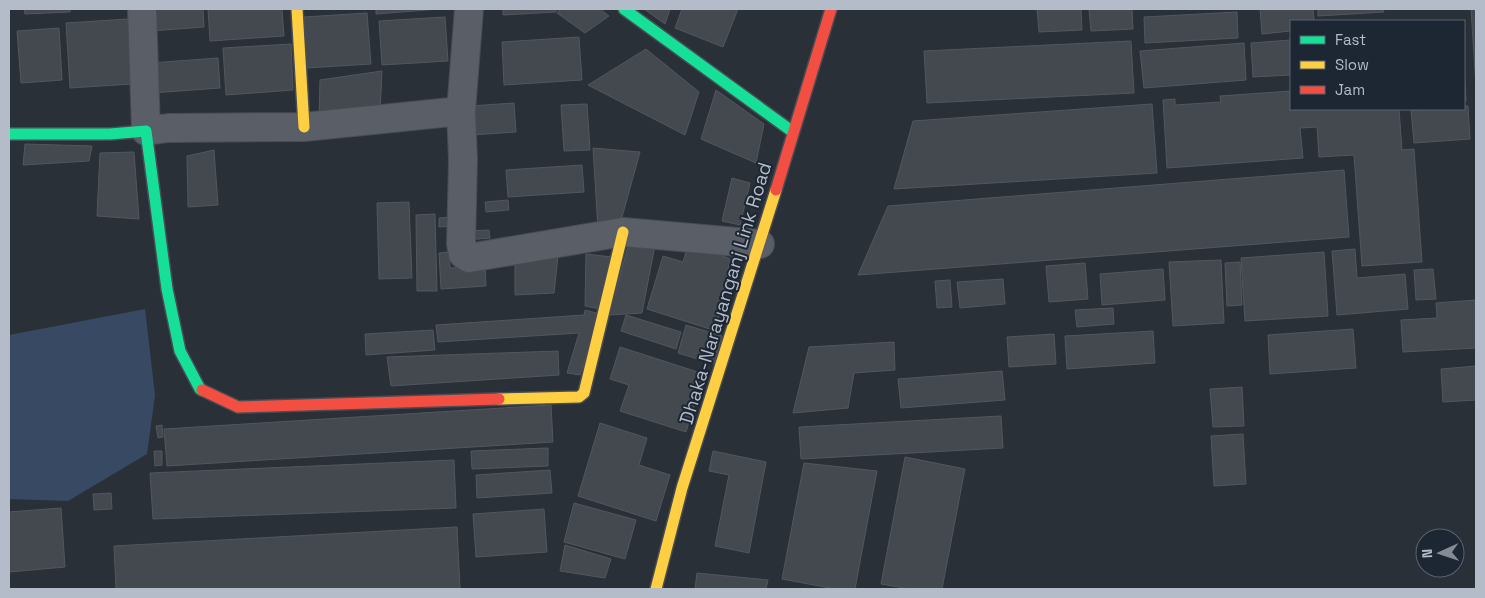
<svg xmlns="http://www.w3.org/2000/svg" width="1485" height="598" font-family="'Space Grotesk',sans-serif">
	<rect width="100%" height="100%" fill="#2a3038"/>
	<path fill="#384963" d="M 145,309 L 155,395 L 147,454 L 68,501 L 9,499 L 9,335 Z"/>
	<g fill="#444950" stroke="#52575f">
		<path d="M 24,9 L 70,9 L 70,12 L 25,14 Z"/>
		<path d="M 149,9 L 203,9 L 204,27 L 150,31 Z"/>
		<path d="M 208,9 L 282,9 L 284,36 L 210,41 Z"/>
		<path d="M 376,9 L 439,9 L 376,14 Z"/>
		<path d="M 503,9 L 556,9 L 556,12 L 503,15 Z"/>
		<path d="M 560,9 L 600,9 L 609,16 L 585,33 L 557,13 Z"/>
		<path d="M 644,9 L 670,9 L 665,24 Z"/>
		<path d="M 682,9 L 738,9 L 723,47 L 675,28 Z"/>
		<path d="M 1037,9 L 1081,9 L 1082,30 L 1039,32 Z"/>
		<path d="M 1089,9 L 1132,9 L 1133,29 L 1091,31 Z"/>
		<path d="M 1260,9 L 1313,9 L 1314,21 L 1291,21 L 1291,31 L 1262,34 Z"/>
		<path d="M 1318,9 L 1383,9 L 1384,12 L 1318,16 Z"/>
		<path d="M 1471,9 L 1476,9 L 1476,86 Z"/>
		<path d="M 1237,12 L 1238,38 L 1145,43 L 1144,17 Z"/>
		<path d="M 367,13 L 371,64 L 307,68 L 304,17 Z"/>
		<path d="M 445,17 L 448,61 L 382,65 L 379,21 Z"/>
		<path d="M 128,19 L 132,84 L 70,88 L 66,23 Z"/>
		<path d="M 59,28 L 62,80 L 21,83 L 17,31 Z"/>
		<path d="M 579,37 L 582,80 L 504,85 L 502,42 Z"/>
		<path d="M 1291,40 L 1291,75 L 1253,77 L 1251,43 Z"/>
		<path d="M 1131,41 L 1134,93 L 927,103 L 924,51 Z"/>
		<path d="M 1244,43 L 1246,80 L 1144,88 L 1140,51 Z"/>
		<path d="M 291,44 L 293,90 L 226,95 L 223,48 Z"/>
		<path d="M 646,49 L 699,92 L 685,135 L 588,85 Z"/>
		<path d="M 218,58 L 220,88 L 152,93 L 150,63 Z"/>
		<path d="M 1464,65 L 1466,101 L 1464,101 Z"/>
		<path d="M 382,71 L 380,112 L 319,121 L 320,80 Z"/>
		<path d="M 716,90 L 764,124 L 756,163 L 701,139 Z"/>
		<path d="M 1291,91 L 1291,109 L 1399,109 L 1402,150 L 1414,149 L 1422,262 L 1362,266 L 1354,155 L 1319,157 L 1317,127 L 1300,128 L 1303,158 L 1167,168 L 1163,100 L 1175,99 L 1175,105 L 1221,102 L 1220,96 Z"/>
		<path d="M 514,103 L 516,132 L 472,135 L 470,106 Z"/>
		<path d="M 587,104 L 590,150 L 564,151 L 561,105 Z"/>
		<path d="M 1152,104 L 1157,173 L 894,189 L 913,121 Z"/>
		<path d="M 1464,106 L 1468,106 L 1470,139 L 1414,143 L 1411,110 L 1464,109 Z"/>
		<path d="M 25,144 L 92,146 L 89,161 L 23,165 Z"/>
		<path d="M 593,148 L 640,152 L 619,228 L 598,229 Z"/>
		<path d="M 214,150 L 218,205 L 188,207 L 187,156 Z"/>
		<path d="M 134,152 L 139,219 L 97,216 L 100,153 Z"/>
		<path d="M 582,165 L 584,192 L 508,197 L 506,170 Z"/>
		<path d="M 1344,170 L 1349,237 L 858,275 L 888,206 Z"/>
		<path d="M 732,178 L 750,183 L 740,225 L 722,221 Z"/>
		<path d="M 508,200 L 509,210 L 486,212 L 485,202 Z"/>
		<path d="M 409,202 L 412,278 L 379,279 L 377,203 Z"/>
		<path d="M 435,214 L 437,291 L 417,291 L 416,215 Z"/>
		<path d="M 454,217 L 455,226 L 439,227 L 439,218 Z"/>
		<path d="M 489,230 L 490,238 L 467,240 L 467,231 Z"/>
		<path d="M 631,236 L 656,240 L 642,313 L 609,315 Z"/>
		<path d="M 689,242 L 730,259 L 716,331 L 647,309 L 663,256 L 683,262 Z"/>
		<path d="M 1355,249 L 1357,278 L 1405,274 L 1408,309 L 1337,315 L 1332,251 Z"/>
		<path d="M 449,252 L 450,268 L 485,266 L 486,286 L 441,289 L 439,253 Z"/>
		<path d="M 1324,252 L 1328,316 L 1245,321 L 1241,258 Z"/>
		<path d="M 586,254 L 612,257 L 600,309 L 585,306 Z"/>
		<path d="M 558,256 L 554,293 L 515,295 L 515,257 Z"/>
		<path d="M 1221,260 L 1224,323 L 1173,326 L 1169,262 Z"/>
		<path d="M 1240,262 L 1242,305 L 1227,306 L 1225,263 Z"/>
		<path d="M 1085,263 L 1088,299 L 1049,302 L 1046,266 Z"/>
		<path d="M 1163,269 L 1165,300 L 1102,305 L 1100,274 Z"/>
		<path d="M 1433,269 L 1436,299 L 1416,300 L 1414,270 Z"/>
		<path d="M 1003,279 L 1005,304 L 960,308 L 957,282 Z"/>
		<path d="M 950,280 L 952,307 L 937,308 L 935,281 Z"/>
		<path d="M 1476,300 L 1476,348 L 1403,352 L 1401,320 L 1437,318 L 1436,303 Z"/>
		<path d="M 1113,308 L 1114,324 L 1077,327 L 1075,310 Z"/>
		<path d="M 585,310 L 600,314 L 580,375 L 567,373 L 579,333 L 438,342 L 436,325 L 584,315 Z"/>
		<path d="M 626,315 L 681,332 L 676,349 L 621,331 Z"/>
		<path d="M 686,325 L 722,336 L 714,364 L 678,353 Z"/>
		<path d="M 1353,329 L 1356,368 L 1270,374 L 1268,335 Z"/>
		<path d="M 433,330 L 435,350 L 366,355 L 365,334 Z"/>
		<path d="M 1153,331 L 1155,363 L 1067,369 L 1065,336 Z"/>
		<path d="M 1054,334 L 1056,364 L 1009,367 L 1007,337 Z"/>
		<path d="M 894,342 L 895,370 L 854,373 L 848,408 L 793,413 L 809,347 Z"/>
		<path d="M 620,347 L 704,374 L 686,432 L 620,411 L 629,385 L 610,379 Z"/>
		<path d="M 558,351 L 559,375 L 391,386 L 387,357 Z"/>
		<path d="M 1476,366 L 1476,400 L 1443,402 L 1441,369 Z"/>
		<path d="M 1002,371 L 1005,400 L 901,408 L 898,379 Z"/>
		<path d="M 1242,387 L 1244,426 L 1213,427 L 1210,389 Z"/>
		<path d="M 551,405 L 553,442 L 167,466 L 164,429 Z"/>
		<path d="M 1001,416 L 1003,448 L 801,459 L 799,427 Z"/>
		<path d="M 600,423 L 647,438 L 639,465 L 670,475 L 656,521 L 578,496 Z"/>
		<path d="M 162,425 L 163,437 L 158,438 L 156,426 Z"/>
		<path d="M 1243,434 L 1246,484 L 1214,486 L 1211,436 Z"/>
		<path d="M 548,448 L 548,466 L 472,469 L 471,451 Z"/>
		<path d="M 154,451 L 162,451 L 162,465 L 155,466 Z"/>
		<path d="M 713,451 L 766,462 L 749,553 L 715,546 L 729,475 L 709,471 Z"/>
		<path d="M 905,457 L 965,469 L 942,589 L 910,589 L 881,584 Z"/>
		<path d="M 454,460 L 456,508 L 153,519 L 150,473 Z"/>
		<path d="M 804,463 L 877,471 L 855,589 L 835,589 L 782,579 Z"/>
		<path d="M 550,470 L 552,493 L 477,498 L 476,475 Z"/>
		<path d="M 111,493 L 112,509 L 94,510 L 93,494 Z"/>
		<path d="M 574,503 L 636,520 L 625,559 L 564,542 Z"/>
		<path d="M 61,508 L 65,567 L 9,572 L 9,512 Z"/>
		<path d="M 544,509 L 547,552 L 476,557 L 473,514 Z"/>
		<path d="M 457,527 L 460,589 L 116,589 L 114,546 Z"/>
		<path d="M 565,545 L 611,559 L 605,578 L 560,571 Z"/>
		<path d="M 697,573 L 768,580 L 766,589 L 695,589 Z"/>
	</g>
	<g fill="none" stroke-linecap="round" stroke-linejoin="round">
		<g stroke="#484c53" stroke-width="30">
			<g id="street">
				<path d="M 142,9 L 146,131 L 168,128 L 304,127 L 461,111 L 463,160 L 461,244 L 463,254 L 469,258 L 623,232 L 760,244"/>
				<path d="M 461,111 L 469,9"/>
			</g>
		</g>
		<g stroke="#484c53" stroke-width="14">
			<g id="fast">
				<path d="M 624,9 L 793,132"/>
				<path d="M 9,134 L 110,134 L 146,131 L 167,289 L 180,351 L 200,389 L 202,390"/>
			</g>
		</g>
		<g stroke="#484c53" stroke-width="14">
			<g id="slow">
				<path d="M 297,9 L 304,127"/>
				<path d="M 499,399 L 579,397 L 584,393 L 623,232"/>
				<path d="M 656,589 L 682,488 L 776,190"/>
			</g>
		</g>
		<g stroke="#484c53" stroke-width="14">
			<g id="jam">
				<path d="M 776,190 L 831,9"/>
				<path d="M 202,390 L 238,407 L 499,399"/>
			</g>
		</g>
		<use href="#street" stroke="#5a5e66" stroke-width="28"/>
		<use href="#fast" stroke="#16e098" stroke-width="11"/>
		<use href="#slow" stroke="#ffcf43" stroke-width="11"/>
		<use href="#jam" stroke="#f24e42" stroke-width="11"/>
	</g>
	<g text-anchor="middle" stroke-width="4" stroke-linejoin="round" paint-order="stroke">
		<g font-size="19" fill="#b4bcc9" stroke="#1d2633">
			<text transform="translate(725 293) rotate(-73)" y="7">Dhaka-Narayanganj Link Road</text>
		</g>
	</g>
	<rect width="1485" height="598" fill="none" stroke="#b4bcc9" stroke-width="20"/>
	<rect x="1290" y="20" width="175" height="90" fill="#1d2633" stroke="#59626f"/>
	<rect x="1300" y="36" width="25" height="8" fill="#16e098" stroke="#59626f"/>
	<text x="1335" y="45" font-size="15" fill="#b4bcc9">Fast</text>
	<rect x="1300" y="61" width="25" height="8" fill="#ffcf43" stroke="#59626f"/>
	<text x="1335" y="70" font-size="15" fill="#b4bcc9">Slow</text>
	<rect x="1300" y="86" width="25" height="8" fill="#f24e42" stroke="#59626f"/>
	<text x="1335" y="95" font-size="15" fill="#b4bcc9">Jam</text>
	<g transform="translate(1440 553) rotate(267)"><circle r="24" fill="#1d2633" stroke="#59626f"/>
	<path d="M0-4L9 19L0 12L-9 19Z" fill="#848b96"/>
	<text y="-8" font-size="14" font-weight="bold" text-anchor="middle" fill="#b4bcc9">N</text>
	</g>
</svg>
